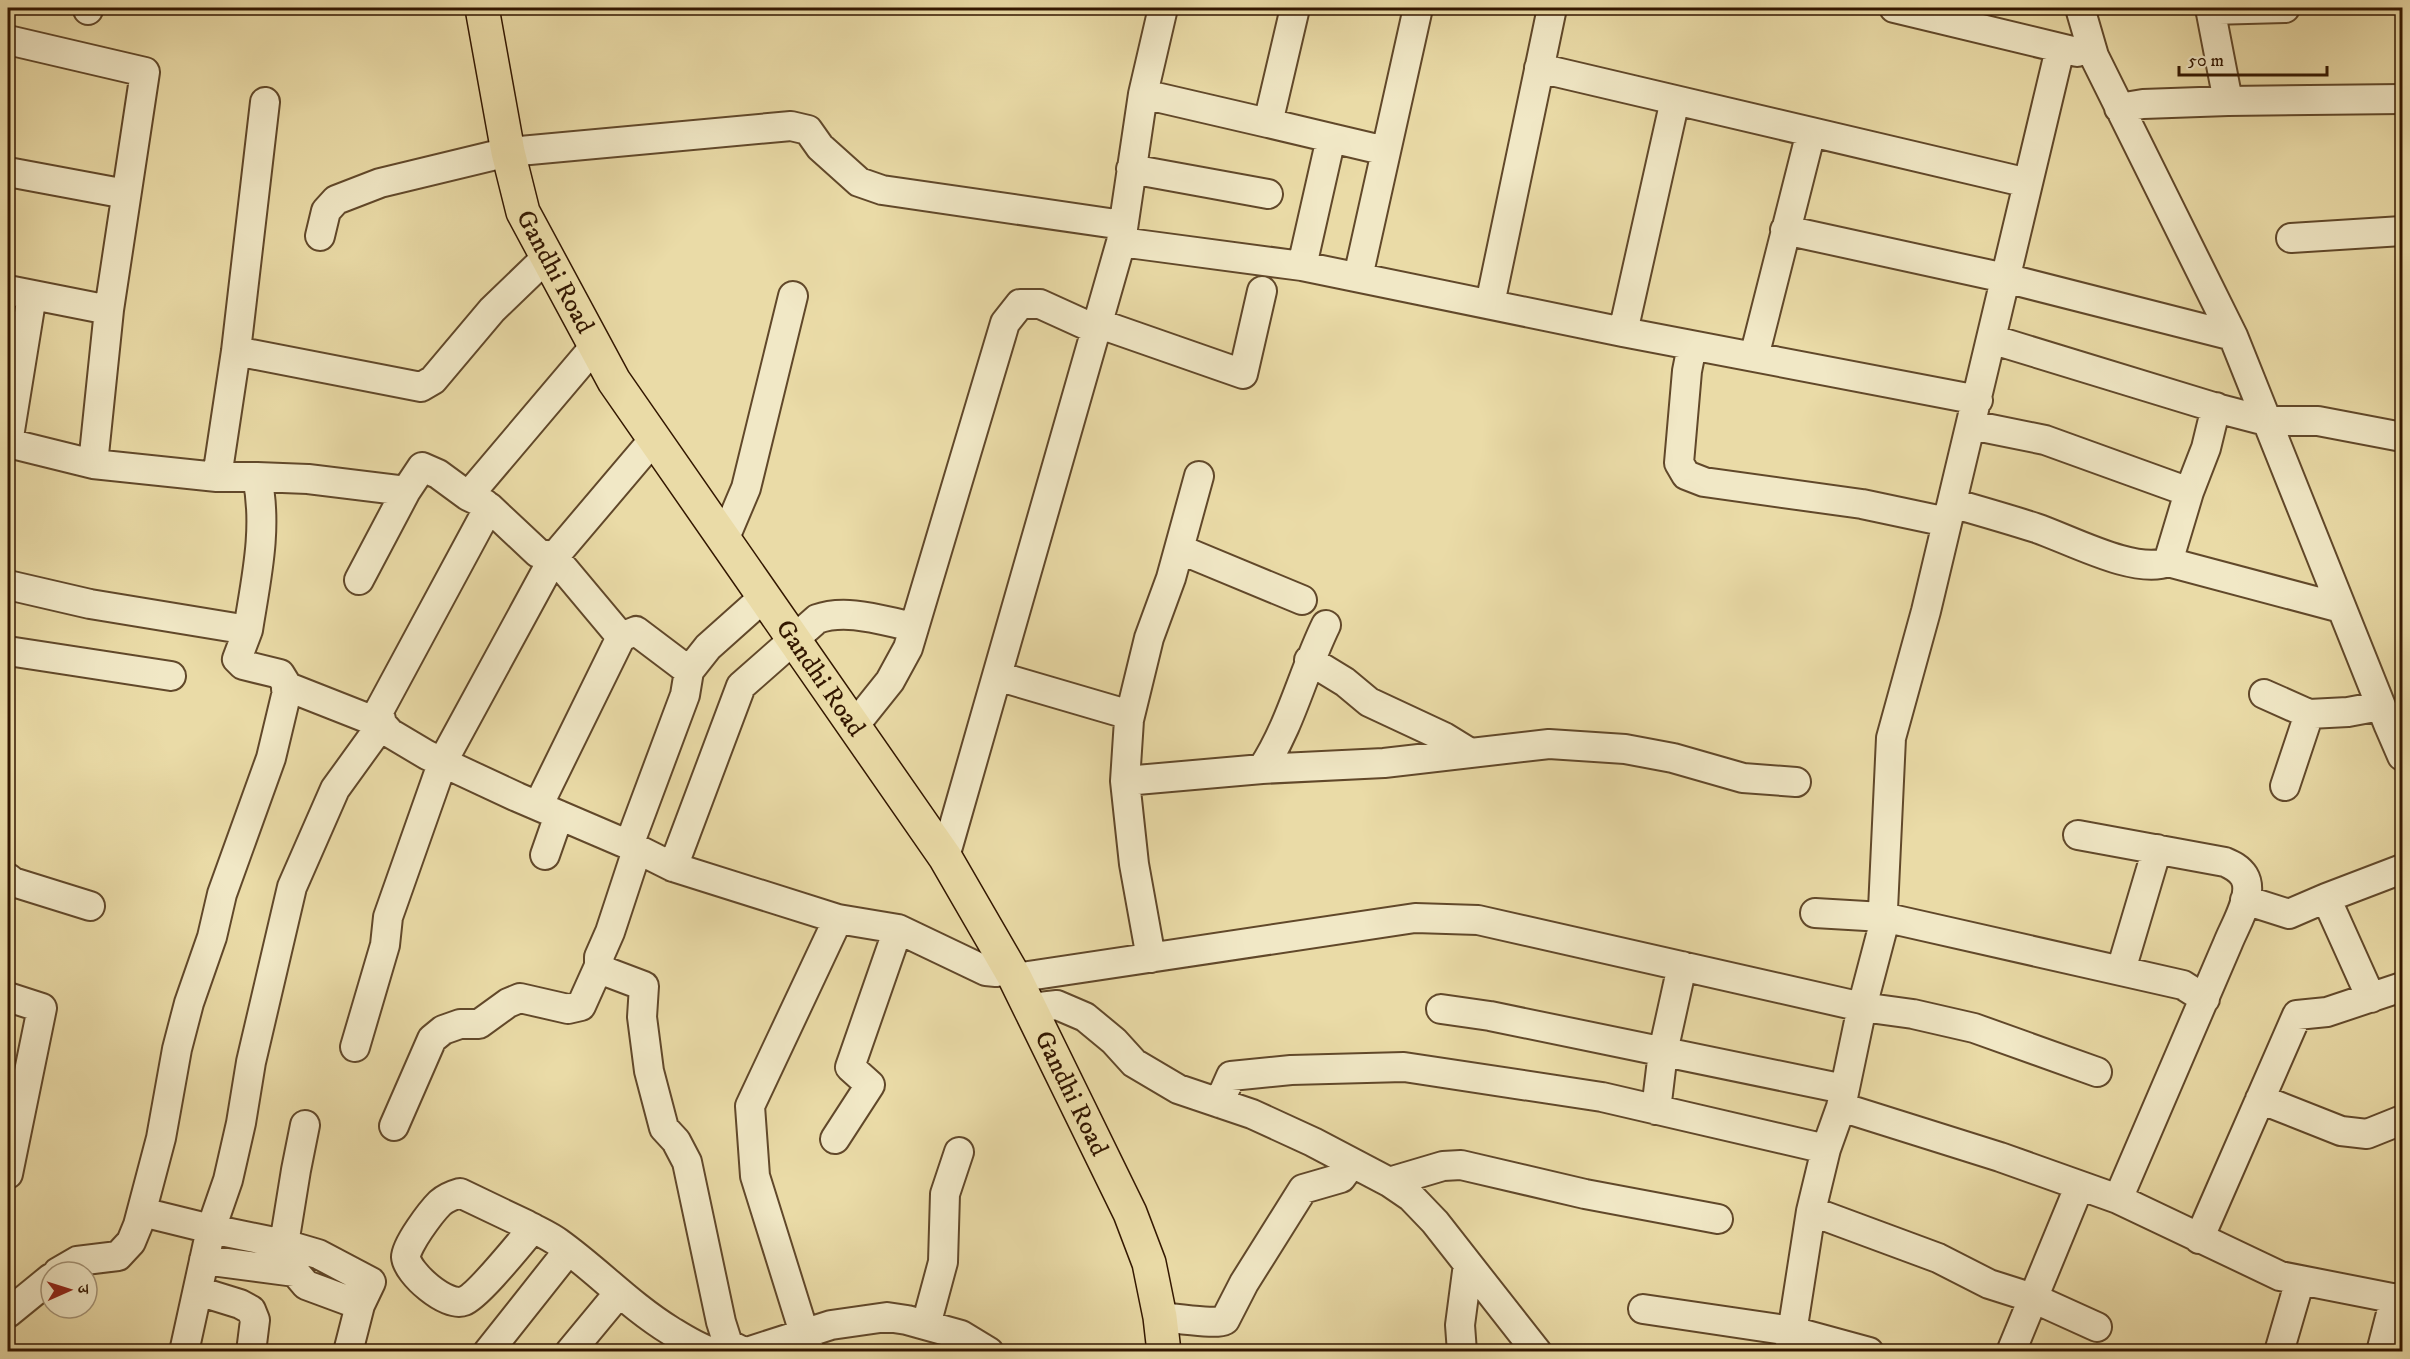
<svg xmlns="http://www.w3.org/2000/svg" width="2410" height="1359" font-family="'IM FELL DW Pica','Noto Serif Devanagari',serif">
<rect width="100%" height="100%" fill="#eadba7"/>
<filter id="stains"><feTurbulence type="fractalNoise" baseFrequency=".00333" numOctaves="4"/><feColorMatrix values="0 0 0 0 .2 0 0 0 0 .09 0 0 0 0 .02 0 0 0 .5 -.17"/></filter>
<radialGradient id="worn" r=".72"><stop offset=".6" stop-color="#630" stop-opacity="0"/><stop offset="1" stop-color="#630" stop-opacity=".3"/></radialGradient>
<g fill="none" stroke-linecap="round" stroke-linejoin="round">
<defs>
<path id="minor" d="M 88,8 L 88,10
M 1295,8 L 1268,123 L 1331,138 L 1302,266
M 1894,8 L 2077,52
M 2080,8 L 2094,56 L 2233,336 L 2389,726 L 2402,756
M 2210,8 L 2228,101 L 2402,99
M 2210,10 L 2285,8
M 8,40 L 145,72 L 109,310 L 8,290
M 1539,68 L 2028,183
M 1143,94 L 1268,123
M 2119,108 L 2143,104 L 2228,101
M 1331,138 L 1386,151
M 1131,169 L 1268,194
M 8,172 L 126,194
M 1785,230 L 2005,278 L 2233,336
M 320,236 L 326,211 L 336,200 L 380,183 L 508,152 L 791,126 L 808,130 L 820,147 L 859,182 L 882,190 L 1123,225
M 2291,238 L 2402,231
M 1121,242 L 1302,266 L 1623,332 L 1978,400
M 1358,277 L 1418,8
M 1490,304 L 1552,8
M 1097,323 L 1243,374 L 1262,291
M 1623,332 L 1675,100
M 1991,339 L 2220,409 L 2266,421 L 2318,421 L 2402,437
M 1692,346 L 1687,371 L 1679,463 L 1686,475 L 1704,482 L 1862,504 L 1947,522
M 236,351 L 421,387 L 433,380 L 492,310 L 547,257
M 1754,357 L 1811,132
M 2216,407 L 2206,448 L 2189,492 L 2168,562 L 2341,608
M 1971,425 L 2045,440 L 2189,492
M 654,439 L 554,557 L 538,553 L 489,507 L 379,711 L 382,724 L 390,733 L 427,755 L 517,797 L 629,845 L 673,867
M 8,443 L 32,295
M 8,443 L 93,464
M 217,477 L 236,351 L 265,102
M 257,477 L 308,479 L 406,491 L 422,467 L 438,474 L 468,496
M 1952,503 C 1980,511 2008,519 2036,528 C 2069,539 2135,575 2168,562
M 485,504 L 468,496 L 595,346
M 724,540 L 746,488 L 793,296
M 1179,549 L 1302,600
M 359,580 L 406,491
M 8,585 L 90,604 L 248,630 C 256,579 268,528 257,477 L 217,477 L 93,464 L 109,310
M 8,651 L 171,676
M 1309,660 L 1345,682 L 1369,702 L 1444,737 L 1470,753
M 997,676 L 1130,715
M 286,689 L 288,687 L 382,724 L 335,789 L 292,887 L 251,1062 L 241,1123 L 228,1180 L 211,1229 L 284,1244 L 296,1170 L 305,1125
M 2264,694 L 2309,714
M 854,726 L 890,681 L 908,648 L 1005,323 L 1020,304 L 1040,304 L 1095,329
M 1262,769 C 1291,725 1303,672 1326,625
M 1125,781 L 1262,769 L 1384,763 L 1549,744 L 1625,749 L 1673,758 L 1743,778 L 1796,782
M 2285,786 L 2309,714 L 2348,712 L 2380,706
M 538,806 L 621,637 L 636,631 L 689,671 L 708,647 L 764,597
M 2078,835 L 2225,862 C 2232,865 2239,868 2244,876 C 2255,894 2235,925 2228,943 L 2118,1199
M 629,845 L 685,695 L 689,671
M 637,850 L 610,932 L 599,957 L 599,966 L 607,972 L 644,986 L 642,1017 L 649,1071 L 664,1128 L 676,1141 L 687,1162 L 721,1322 L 728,1344 L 744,1352
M 545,855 L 559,815
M 945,857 L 1121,242 L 1143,94 L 1163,8
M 8,878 L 13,882 L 90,906
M 2245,900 L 2289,914 L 2326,898
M 1815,913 L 1883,917 L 2183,985 L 2205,999
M 898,929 L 986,971 L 996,972 L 1010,968
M 1151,958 L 1134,864 L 1125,781 L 1129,720 L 1149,638 L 1171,578 L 1199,476
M 2124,960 L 2157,849
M 1015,978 L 1415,918 L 1478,920 L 1862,1007 L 1913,1014 L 1974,1028 L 2097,1072
M 8,997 L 42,1008 L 8,1174
M 2371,998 L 2326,898 L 2402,869
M 1031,1008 L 1057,1005 L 1085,1017 L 1114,1041 L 1134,1063 L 1178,1089 L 1252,1114 L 1313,1142 L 1389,1182 L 1411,1197 L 1435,1222 L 1537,1352
M 1441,1009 L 1490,1016 L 1844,1089
M 355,1047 L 385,945 L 388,917 L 443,761 L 554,557 L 621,637
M 2260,1099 L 2341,1131 L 2367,1134 L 2402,1120
M 1219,1103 L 1231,1076 L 1291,1070 L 1404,1067 L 1602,1097 L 1826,1149
M 1841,1107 L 2000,1157 L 2118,1199 L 2280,1276 L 2402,1300
M 1656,1110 L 1663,1052 L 1682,966
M 394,1126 L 432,1039 L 443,1030 L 460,1024 L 479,1024 L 508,1003 L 520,998 L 568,1009 L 581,1006 L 599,966
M 835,1139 L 870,1085 L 850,1067 L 898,929 L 838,919 L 673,867 L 741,686 L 817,619 C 847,608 883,621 914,627
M 1389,1182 L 1443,1166 L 1461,1165 L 1585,1194 L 1718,1219
M 1811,1211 L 1938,1258 L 1989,1284 L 2033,1298 L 2097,1327
M 142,1212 L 211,1229 L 184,1352
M 533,1228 C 521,1242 478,1296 464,1301 C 447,1308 407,1273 406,1257 C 406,1245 431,1212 440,1203 C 446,1198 453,1195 460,1193 L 527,1225 C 538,1231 550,1236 559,1243 C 598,1271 629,1305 671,1331 C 684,1339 698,1348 712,1352
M 2199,1239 L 2297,1015 L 2327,1012 L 2402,987
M 284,1244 L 318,1254 L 371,1282 L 360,1305 L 348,1352
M 204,1260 L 295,1272 L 306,1285 L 360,1305
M 58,1272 L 77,1261 L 118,1256 L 131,1242 L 138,1225 L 161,1138 L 177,1049 L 189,1003 L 212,937 L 222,894 L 271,758 L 288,687 L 280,674 L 243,665 L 237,659 L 248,630
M 198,1291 L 240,1304 L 251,1310 L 255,1320 L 251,1352
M 1643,1309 L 1792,1331 L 1869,1352
M 8,1313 L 51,1278
M 1160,1317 C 1173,1318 1219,1325 1225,1320 L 1244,1283 L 1303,1189 L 1341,1178 L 1352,1163
M 926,1325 L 943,1262 L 945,1194 L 959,1152
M 488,1352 L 568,1251
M 570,1352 L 618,1294
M 747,1352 L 831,1325 L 887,1317 L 907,1320 L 961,1335 L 989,1352
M 810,1352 L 755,1176 L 750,1106 L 838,919
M 1462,1352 L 1460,1325 L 1468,1264
M 1789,1352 L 1811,1211 L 1826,1149 L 1841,1107 L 1862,1007 L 1882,931 L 1891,738 L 1926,611 L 2060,49
M 2011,1352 L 2079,1187
M 2279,1352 L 2300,1280
M 2381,1352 L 2395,1298"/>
<g id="major">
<path id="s1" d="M 482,8 L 508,152 L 523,212 L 614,381 L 945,857 L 1015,978 L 1130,1213 L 1149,1263 L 1160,1317 L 1164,1352"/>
</g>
</defs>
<use href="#minor" stroke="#61482a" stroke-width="32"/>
<use href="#major" stroke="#331700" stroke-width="36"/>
<use href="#minor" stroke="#f1e8c6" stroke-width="28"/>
<use href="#major" stroke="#eadba7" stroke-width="33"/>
</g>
<g text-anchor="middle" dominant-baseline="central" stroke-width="6" stroke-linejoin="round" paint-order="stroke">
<g font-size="26" fill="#331700" stroke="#f1e8c6">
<text stroke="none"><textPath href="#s1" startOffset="276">Gandhi Road</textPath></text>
<text stroke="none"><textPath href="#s1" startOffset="762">Gandhi Road</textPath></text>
<text stroke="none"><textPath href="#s1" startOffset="1248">Gandhi Road</textPath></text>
</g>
</g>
<rect width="2410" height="1359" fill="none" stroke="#eadba7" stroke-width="30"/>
<rect x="9" y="9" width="2392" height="1341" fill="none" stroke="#331700" stroke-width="3"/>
<rect x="15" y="15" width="2380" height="1329" fill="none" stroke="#331700" stroke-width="1.5"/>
<g transform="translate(69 1290) rotate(87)"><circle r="28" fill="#f1e8c6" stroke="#a59477" stroke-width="1.5"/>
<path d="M0-4.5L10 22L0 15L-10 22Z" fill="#8f2418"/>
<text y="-9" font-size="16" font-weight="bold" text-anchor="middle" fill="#331700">उ</text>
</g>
<path d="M2179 66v9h148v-9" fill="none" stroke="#331700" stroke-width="3"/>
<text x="2188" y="66" font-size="18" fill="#331700" stroke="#f1e8c6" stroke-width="4.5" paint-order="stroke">50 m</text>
<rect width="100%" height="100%" filter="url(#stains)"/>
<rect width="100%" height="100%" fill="url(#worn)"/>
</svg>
